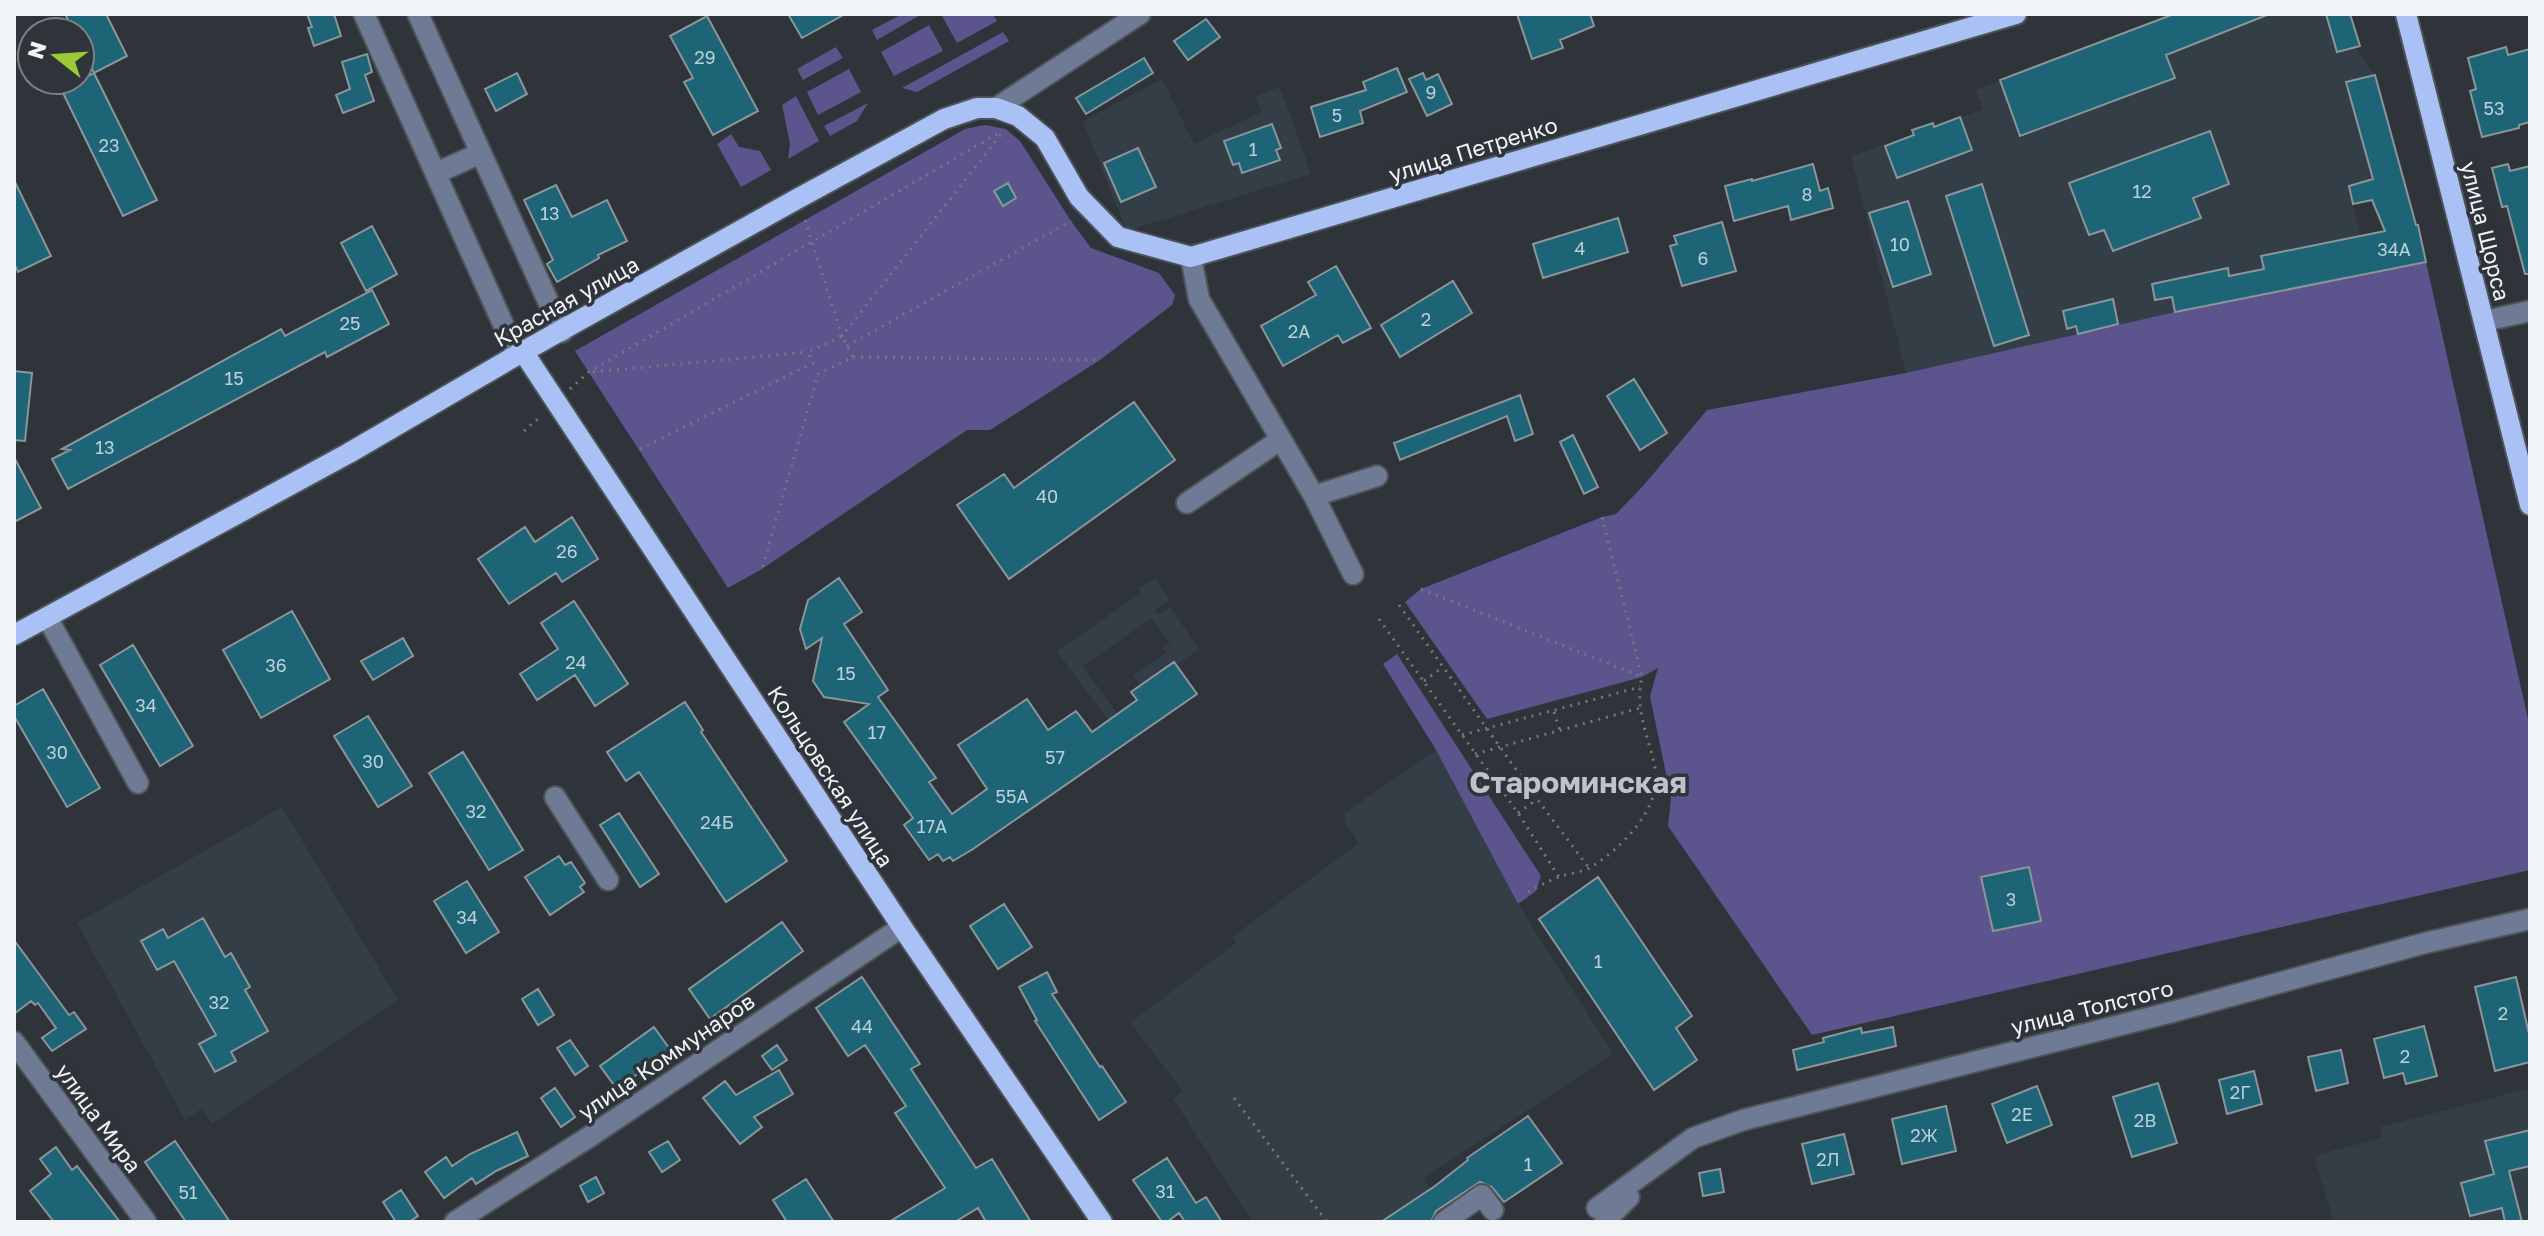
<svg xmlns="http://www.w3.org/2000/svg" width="2544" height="1236" font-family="'Golos Text',sans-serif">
<rect width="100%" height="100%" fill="#2e3439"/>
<path fill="#333e47" d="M 2174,14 L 2350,14 L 2360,46 L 2356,48 L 2375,75 L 2411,208 L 2379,216 L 2372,200 L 2353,204 L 2369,274 L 2175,312 L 1906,373 L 1851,156 L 1913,135 L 1912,131 L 1933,123 L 1934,126 L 1983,110 L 1976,90 Z
M 1162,79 L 1194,144 L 1261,112 L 1256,96 L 1280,87 L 1311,174 L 1127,231 L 1083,121 Z
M 1155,578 L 1170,600 L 1154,611 L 1157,615 L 1170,607 L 1199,649 L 1176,665 L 1173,662 L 1141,685 L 1133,675 L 1166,653 L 1163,648 L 1170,644 L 1152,618 L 1083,666 L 1117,714 L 1108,720 L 1057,651 L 1141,593 L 1138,588 Z
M 1436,750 L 1518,904 L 1613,1054 L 1424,1178 L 1431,1189 L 1381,1222 L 1253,1222 L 1173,1099 L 1183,1091 L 1130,1023 L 1236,943 L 1232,937 L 1359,843 L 1344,821 L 1345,813 Z
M 282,807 L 398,1000 L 212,1124 L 201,1109 L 185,1120 L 77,923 Z
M 2530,1088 L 2530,1222 L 2334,1222 L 2314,1156 L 2383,1137 L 2380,1127 Z"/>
<path fill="#5c548d" d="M 902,14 L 922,14 L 877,40 L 872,30 Z
M 941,14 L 993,14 L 997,21 L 957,43 Z
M 929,25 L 943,51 L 894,76 L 881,52 Z
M 1003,32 L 1009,41 L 917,92 L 902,88 Z
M 836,47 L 843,58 L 803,80 L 797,69 Z
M 849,69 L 861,92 L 818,115 L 807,92 Z
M 796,96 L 819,141 L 788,159 L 790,144 L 782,105 Z
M 868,103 L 857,121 L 830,136 L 824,126 Z
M 985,125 L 1006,129 L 1020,141 L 1071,221 L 1091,248 L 1159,273 L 1175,295 L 1172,305 L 1100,360 L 990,430 L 967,430 L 762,569 L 728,588 L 575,351 L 965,129 Z
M 731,134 L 739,147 L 760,151 L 771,170 L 741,187 L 717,144 Z
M 2426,262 L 2530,728 L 2530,870 L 1812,1035 L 1668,826 L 1671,798 L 1650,696 L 1658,668 L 1642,677 L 1487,719 L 1405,602 L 1421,589 L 1602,517 L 1616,514 L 1643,486 L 1707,410 L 1906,373 L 2175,312 Z
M 1397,654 L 1541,876 L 1536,891 L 1518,904 L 1436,750 L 1383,664 Z"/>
<path fill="#1d6477" stroke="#8c9599" stroke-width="2" d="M 65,14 L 106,14 L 127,56 L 94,73 L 80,44 L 80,32 L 74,32 Z
M 307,14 L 334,14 L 341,36 L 314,46 L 308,28 L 312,27 Z
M 788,14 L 845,14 L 802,38 Z
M 1517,14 L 1590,14 L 1594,26 L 1560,40 L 1563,48 L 1532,59 Z
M 2174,14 L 2267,15 L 2166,55 L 2175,78 L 2020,136 L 2000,80 Z
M 2326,14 L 2350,14 L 2360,46 L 2337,52 Z
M 707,16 L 758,111 L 713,135 L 684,82 L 693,78 L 670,36 Z
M 1206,19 L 1220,37 L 1188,60 L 1174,41 Z
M 2506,47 L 2508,55 L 2530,49 L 2530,122 L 2519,125 L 2519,128 L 2482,137 L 2470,91 L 2476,89 L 2468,58 Z
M 367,54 L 372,72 L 365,75 L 374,101 L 343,113 L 336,95 L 350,89 L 342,62 Z
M 1144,58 L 1153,73 L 1086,114 L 1076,98 Z
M 1397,68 L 1407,92 L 1360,111 L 1363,123 L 1320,137 L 1311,107 L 1366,90 L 1363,82 Z
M 94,73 L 157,200 L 123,216 L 61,89 Z
M 517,73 L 527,94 L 496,111 L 485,89 Z
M 1423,73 L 1426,80 L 1438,74 L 1452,104 L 1427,116 L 1409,79 Z
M 2375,75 L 2416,225 L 2418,225 L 2426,262 L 2175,312 L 2172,297 L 2155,300 L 2152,284 L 2228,268 L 2229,276 L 2264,269 L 2261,256 L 2385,231 L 2372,200 L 2353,204 L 2349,186 L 2373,179 L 2346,82 Z
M 1960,117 L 1972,150 L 1897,178 L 1885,146 L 1914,135 L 1912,130 L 1933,123 L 1934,127 Z
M 1272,124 L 1281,148 L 1276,150 L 1280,160 L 1242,173 L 1239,163 L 1233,165 L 1224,141 Z
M 2210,131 L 2229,184 L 2193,198 L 2201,218 L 2113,251 L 2104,230 L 2089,235 L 2069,183 Z
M 1138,148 L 1156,187 L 1121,202 L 1104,163 Z
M 1813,164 L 1820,191 L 1828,188 L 1833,208 L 1791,220 L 1788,206 L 1734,221 L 1725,186 L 1752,179 L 1752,181 Z
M 2508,164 L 2510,171 L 2530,166 L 2530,274 L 2525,274 L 2507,206 L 2502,207 L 2492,168 Z
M 14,180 L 51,256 L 18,272 L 14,263 Z
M 1008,183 L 1016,198 L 1003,206 L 994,191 Z
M 1982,184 L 2029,335 L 1994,346 L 1946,196 Z
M 556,185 L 572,217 L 607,200 L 627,241 L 598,255 L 599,258 L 557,282 L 547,264 L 553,260 L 524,200 Z
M 1908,201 L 1931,274 L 1893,287 L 1869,213 Z
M 1618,218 L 1628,252 L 1543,278 L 1533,244 Z
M 1722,222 L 1736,271 L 1682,286 L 1670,246 L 1677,244 L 1674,236 Z
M 372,226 L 397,274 L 366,291 L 341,243 Z
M 1336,266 L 1371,328 L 1343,343 L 1338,335 L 1283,366 L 1261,326 L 1316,295 L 1308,282 Z
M 1453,281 L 1472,313 L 1400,357 L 1381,325 Z
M 372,290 L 389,324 L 327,357 L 325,352 L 68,489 L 52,459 L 70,450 L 62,449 L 281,329 L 285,336 Z
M 2113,299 L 2118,324 L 2078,334 L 2076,326 L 2067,329 L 2063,311 Z
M 14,371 L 32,373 L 25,441 L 14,440 Z
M 1634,379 L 1667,433 L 1640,450 L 1607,396 Z
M 1520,395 L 1533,434 L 1515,441 L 1507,416 L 1400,460 L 1394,443 Z
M 1134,402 L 1175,460 L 1009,579 L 957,505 L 1004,474 L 1014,488 Z
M 1573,435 L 1598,487 L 1584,494 L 1560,442 Z
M 14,457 L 41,508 L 14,522 Z
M 572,517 L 598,559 L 562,582 L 556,573 L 509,604 L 478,559 L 525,527 L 535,542 Z
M 839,578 L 862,612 L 844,624 L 888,690 L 878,697 L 936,778 L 929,782 L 952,814 L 987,789 L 958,745 L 1027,699 L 1048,730 L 1076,711 L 1092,732 L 1137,700 L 1131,692 L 1174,662 L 1197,694 L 973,849 L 953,861 L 950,857 L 943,861 L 938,854 L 929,860 L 904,825 L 913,818 L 844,722 L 869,704 L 824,697 L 813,681 L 822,638 L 806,649 L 800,629 L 808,600 Z
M 574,601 L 628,684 L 595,706 L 575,675 L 537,700 L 520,674 L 558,649 L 541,623 Z
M 292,611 L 330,679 L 261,718 L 223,650 Z
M 403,638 L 413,656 L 373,680 L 361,661 Z
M 133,645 L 193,746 L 160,766 L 100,665 Z
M 43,689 L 100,788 L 67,807 L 14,716 L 14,706 Z
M 685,702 L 703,730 L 701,732 L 787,861 L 726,902 L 639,772 L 626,781 L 607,752 Z
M 368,716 L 412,786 L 378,807 L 334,736 Z
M 463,752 L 523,850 L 489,870 L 429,773 Z
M 619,813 L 659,874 L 640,887 L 600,825 Z
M 559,856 L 565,865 L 571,862 L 585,883 L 580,887 L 584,892 L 550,915 L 525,877 Z
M 2029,867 L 2041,921 L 1993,931 L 1981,877 Z
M 1598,877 L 1692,1016 L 1676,1028 L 1697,1060 L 1654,1090 L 1539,919 Z
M 467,881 L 499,932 L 466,953 L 434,901 Z
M 1004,904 L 1032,947 L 998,969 L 970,926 Z
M 203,918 L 225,957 L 231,953 L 250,987 L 245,990 L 268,1031 L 231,1052 L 236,1061 L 215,1072 L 199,1044 L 216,1035 L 174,961 L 157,970 L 141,941 L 163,929 L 168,938 Z
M 782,922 L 803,951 L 710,1019 L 689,989 Z
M 14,940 L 69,1015 L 74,1012 L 86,1029 L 52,1051 L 42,1038 L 56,1028 L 38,1003 L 35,1005 L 31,1001 L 14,1014 Z
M 1047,972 L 1057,992 L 1052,994 L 1100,1067 L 1102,1066 L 1126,1102 L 1099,1120 L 1035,1021 L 1037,1020 L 1019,987 Z
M 862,977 L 920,1064 L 911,1069 L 976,1168 L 992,1159 L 1031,1222 L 986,1222 L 978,1208 L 955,1222 L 889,1222 L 945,1188 L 895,1113 L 906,1106 L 865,1045 L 848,1056 L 816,1008 Z
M 2516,977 L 2530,1038 L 2530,1062 L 2495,1071 L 2475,987 Z
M 538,989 L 554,1015 L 538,1025 L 522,999 Z
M 2424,1026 L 2437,1076 L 2406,1084 L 2403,1073 L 2384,1078 L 2374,1039 Z
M 654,1027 L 674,1055 L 659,1066 L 655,1061 L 617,1089 L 600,1066 Z
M 1893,1027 L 1896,1046 L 1797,1070 L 1793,1050 L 1824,1042 L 1823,1038 L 1861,1028 L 1862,1033 Z
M 570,1040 L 588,1066 L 575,1075 L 557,1048 Z
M 777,1045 L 787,1060 L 772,1070 L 762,1056 Z
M 2341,1050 L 2348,1083 L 2316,1091 L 2308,1057 Z
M 779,1070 L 793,1094 L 754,1117 L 762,1127 L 740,1144 L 703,1098 L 725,1081 L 736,1095 Z
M 2254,1071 L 2262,1104 L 2227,1114 L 2219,1080 Z
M 2158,1083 L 2177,1143 L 2132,1157 L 2113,1097 Z
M 2037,1086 L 2052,1125 L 2007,1143 L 1992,1104 Z
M 555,1088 L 575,1117 L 561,1127 L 541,1098 Z
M 1946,1106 L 1956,1151 L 1902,1164 L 1892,1119 Z
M 1528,1116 L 1562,1163 L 1504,1202 L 1492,1187 L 1480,1182 L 1436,1211 L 1431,1222 L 1381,1222 L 1435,1186 L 1468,1160 L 1467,1158 Z
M 2530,1130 L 2530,1166 L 2509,1171 L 2522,1222 L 2505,1222 L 2502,1208 L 2470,1216 L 2461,1183 L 2494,1174 L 2485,1141 Z
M 517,1132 L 528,1156 L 496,1171 L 476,1184 L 472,1178 L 444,1198 L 425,1172 L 446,1157 L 452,1166 L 470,1154 Z
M 1844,1134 L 1854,1174 L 1812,1184 L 1802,1144 Z
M 175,1141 L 230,1222 L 186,1222 L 145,1162 Z
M 668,1141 L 680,1160 L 662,1172 L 649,1152 Z
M 56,1147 L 72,1170 L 77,1166 L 120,1222 L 54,1222 L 30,1191 L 51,1174 L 40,1159 Z
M 1167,1158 L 1196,1203 L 1206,1197 L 1222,1222 L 1185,1222 L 1179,1213 L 1167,1222 L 1162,1222 L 1133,1180 Z
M 1720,1169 L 1724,1192 L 1703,1196 L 1699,1173 Z
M 596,1177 L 604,1193 L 588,1202 L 580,1186 Z
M 806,1179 L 834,1222 L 787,1222 L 773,1200 Z
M 401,1190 L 418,1216 L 409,1222 L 396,1222 L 383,1202 Z"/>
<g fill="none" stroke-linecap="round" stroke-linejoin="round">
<defs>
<path id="minor" d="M 364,14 L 517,355
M 418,14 L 562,332
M 996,108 L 1140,14
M 436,173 L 481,153
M 1191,257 L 1199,299 L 1314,496 L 1353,574
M 2484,321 L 2530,311
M 1314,496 L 1377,476
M 1187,503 L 1280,440
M 47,617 L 138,783
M 555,797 L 608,880
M 14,1042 L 146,1222
M 1597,1208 L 1693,1138 L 1743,1120 L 2172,1012 L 2425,943 L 2530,919
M 1605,1221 L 1629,1197
M 455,1222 L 592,1135 L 902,927
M 1444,1222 L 1482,1195 L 1493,1210"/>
<path id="major" d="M 2406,14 L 2530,505
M 524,353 L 902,927 L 1102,1222
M 14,635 L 349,453 L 517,355 L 797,199 L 944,119 L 977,108 L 996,108 L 1018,116 L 1045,138 L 1079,197 L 1118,237 L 1191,257 L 2016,14"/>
</defs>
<use href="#minor" stroke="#4d5357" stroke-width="24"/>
<use href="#major" stroke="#4d5357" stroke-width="24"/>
<path stroke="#74797d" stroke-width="3" stroke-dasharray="2 6" stroke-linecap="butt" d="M 805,220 L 842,336 L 1003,132
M 847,346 L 1071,221
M 853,357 L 1100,360
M 593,372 L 808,352
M 570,389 L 589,372 L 1002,131
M 524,431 L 541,416
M 640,449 L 813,363 L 808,352 L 842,336 L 853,357 L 818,374 L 762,569
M 1421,589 L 1640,676
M 1399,605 L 1537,799 L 1589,868
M 1379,619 L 1518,813 L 1559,877
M 1424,681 L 1443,667
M 1554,712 L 1560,731
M 1462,735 L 1640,687
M 1475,754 L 1640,708
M 1518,813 L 1537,799
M 1528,892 C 1539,886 1550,880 1562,876 C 1571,873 1583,872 1591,867 C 1622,848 1663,807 1655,768 C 1649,737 1634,710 1642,677 L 1602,517
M 1234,1098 L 1327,1222"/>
<use href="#minor" stroke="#6f7a94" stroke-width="20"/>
<use href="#major" stroke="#a9c1f5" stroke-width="20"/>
</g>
<g text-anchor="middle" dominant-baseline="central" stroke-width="7" stroke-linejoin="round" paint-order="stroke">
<g font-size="18" fill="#bbd0d7">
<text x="705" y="57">29</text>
<text x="1431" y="92">9</text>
<text x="2494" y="108">53</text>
<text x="1337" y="115">5</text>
<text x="109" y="145">23</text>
<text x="1253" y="149">1</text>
<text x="2142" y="191">12</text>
<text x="1807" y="194">8</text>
<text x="550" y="213">13</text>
<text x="1900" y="244">10</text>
<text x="1580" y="248">4</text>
<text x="2394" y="249">34А</text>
<text x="1703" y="258">6</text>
<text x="1426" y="319">2</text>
<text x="350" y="323">25</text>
<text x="1299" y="331">2А</text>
<text x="234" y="378">15</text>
<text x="105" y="447">13</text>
<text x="1047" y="496">40</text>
<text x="567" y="551">26</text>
<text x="576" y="662">24</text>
<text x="276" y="665">36</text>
<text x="846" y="673">15</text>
<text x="146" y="705">34</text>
<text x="877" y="732">17</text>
<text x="57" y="752">30</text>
<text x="1055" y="757">57</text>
<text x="373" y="761">30</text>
<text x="1012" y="796">55А</text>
<text x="476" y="811">32</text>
<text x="717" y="822">24Б</text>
<text x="932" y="826">17А</text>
<text x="2011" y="899">3</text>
<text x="467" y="917">34</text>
<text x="1598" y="961">1</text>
<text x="219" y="1002">32</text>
<text x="2503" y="1013">2</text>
<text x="862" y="1026">44</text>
<text x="2405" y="1056">2</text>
<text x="2240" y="1092">2Г</text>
<text x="2022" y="1114">2Е</text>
<text x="2145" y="1120">2В</text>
<text x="1924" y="1135">2Ж</text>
<text x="1828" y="1159">2Л</text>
<text x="1528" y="1164">1</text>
<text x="1165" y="1191">31</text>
<text x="188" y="1192">51</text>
</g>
<g font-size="22" fill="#f0f4f7" stroke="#2e3439">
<text transform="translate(1473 149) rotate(-17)">улица Петренко</text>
<text transform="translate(2486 231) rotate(76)">улица Щорса</text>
<text transform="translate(566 301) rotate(-29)">Красная улица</text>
<text transform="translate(831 776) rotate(57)">Кольцовская улица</text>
<text transform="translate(2092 1007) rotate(-14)">улица Толстого</text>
<text transform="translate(666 1056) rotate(-34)">улица Коммунаров</text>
<text transform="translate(99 1118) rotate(54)">улица Мира</text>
</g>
<g font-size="30" font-weight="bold" fill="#bcc3c9" stroke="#2e3439">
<text x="1578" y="782">Староминская</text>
</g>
</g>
<rect width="2544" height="1236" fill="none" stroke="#f0f4f7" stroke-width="32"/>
<g transform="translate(56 56) rotate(287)"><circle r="38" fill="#2e3439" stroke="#7c8185" stroke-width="2"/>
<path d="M0-6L14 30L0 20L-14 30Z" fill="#9acb34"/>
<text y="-12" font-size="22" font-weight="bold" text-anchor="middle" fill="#f0f4f7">N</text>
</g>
</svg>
